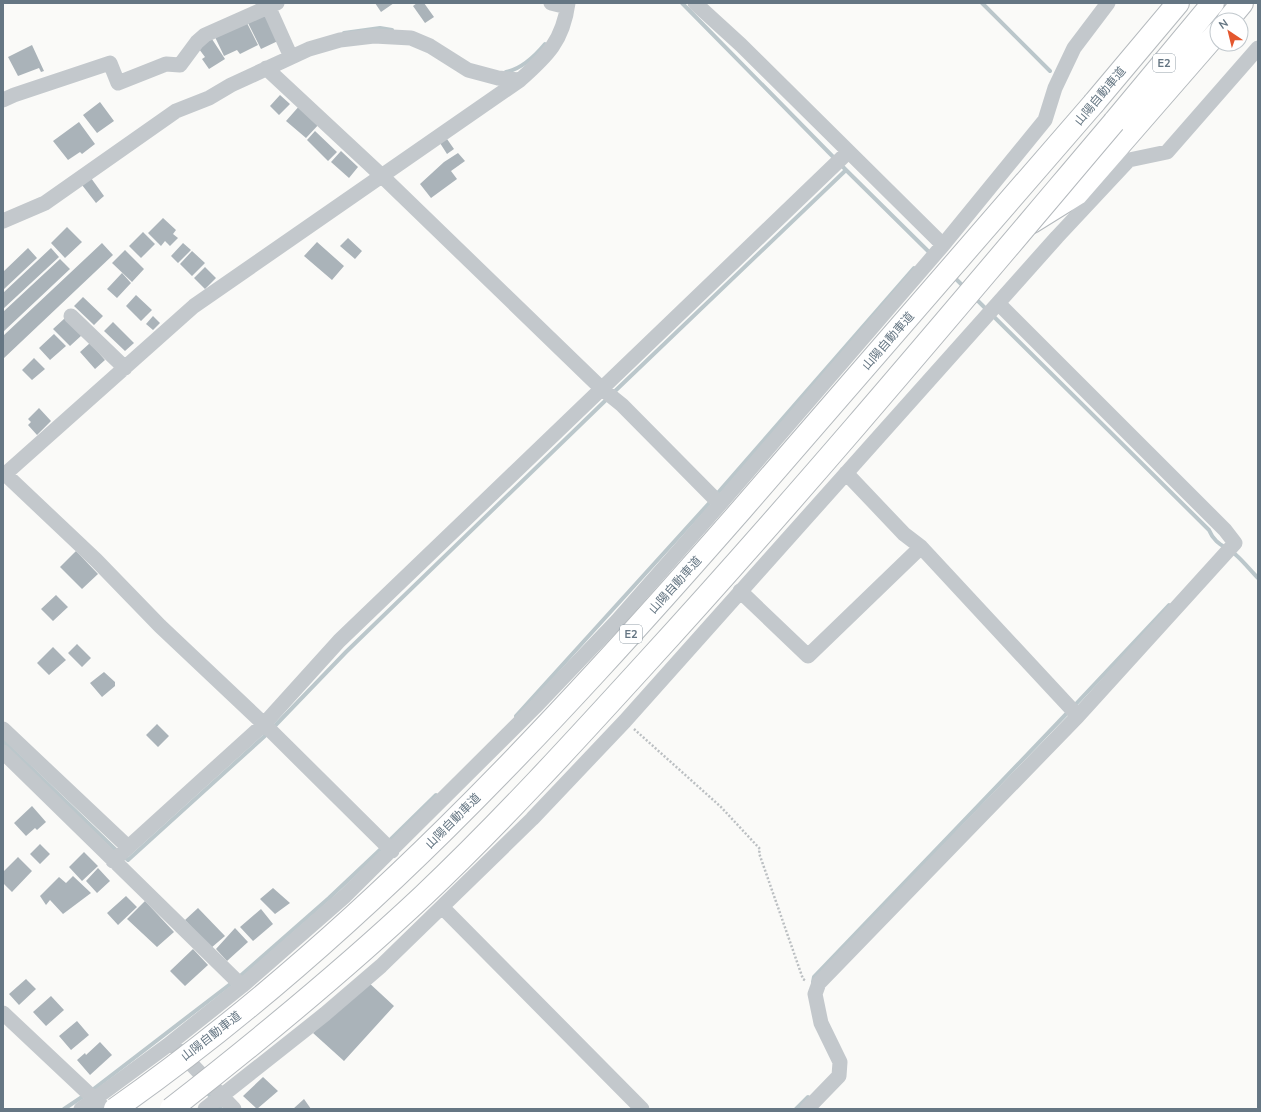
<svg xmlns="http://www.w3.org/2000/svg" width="1261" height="1112" font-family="'Nunito Sans','Noto Sans JP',sans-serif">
<rect width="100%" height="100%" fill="#fafaf8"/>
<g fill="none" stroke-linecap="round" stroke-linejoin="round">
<path stroke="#bbc7cb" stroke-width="4" d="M 682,3 L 846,170
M 982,3 L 1050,71
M 344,33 L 380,28 L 392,30
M 506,72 C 521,69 535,56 545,44
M 953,276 L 965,288
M 974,297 L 1209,530 C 1215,545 1226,546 1236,555 C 1244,562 1251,571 1258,578
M 613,393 L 846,170 L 931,254
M 716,495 L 914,268
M 1074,706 L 1169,605
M 516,716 L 712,500
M 3,741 L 118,852
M 388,842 L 436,795
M 123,856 L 128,860 L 267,734 L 346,652 L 608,398
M 238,978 L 329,898 L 383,847
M 813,982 L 814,977 L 1069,711
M 205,1090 L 221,1109
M 91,1091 L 233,982
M 64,1109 L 85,1095
M 796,1109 L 808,1097"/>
</g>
<path fill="#aab3b9" d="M 375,3 L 394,3 L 381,12 Z
M 417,3 L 424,3 L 434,17 L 425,23 L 413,6 Z
M 266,12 L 280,40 L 261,49 L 247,21 Z
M 246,21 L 258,45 L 240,54 L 237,50 L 224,56 L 215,37 Z
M 210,36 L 225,59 L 209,69 L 202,59 L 205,57 L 196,45 Z
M 32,45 L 44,71 L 41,72 L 39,68 L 18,76 L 8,57 Z
M 280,95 L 290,104 L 279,115 L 270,106 Z
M 100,102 L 114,121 L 97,133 L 83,115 Z
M 301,104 L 321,122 L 306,138 L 286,121 Z
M 79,122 L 95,144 L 82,154 L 80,152 L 68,160 L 53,141 Z
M 315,131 L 337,152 L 328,161 L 307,140 Z
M 447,139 L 454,149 L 447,154 L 440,143 Z
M 341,151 L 358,167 L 349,178 L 331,162 Z
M 458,153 L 465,161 L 451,171 L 457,179 L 431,198 L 420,184 L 444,162 Z
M 91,178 L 104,196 L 96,203 L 82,185 Z
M 163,218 L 176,230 L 173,234 L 178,238 L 170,246 L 165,241 L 161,246 L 148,233 Z
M 67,227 L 82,242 L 65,258 L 51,243 Z
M 143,232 L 155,244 L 141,258 L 129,246 Z
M 348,238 L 362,251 L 355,259 L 340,246 Z
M 317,242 L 344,266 L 332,280 L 304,256 Z
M 102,243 L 113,255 L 3,359 L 3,336 Z
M 183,243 L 191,250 L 178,263 L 171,256 Z
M 28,248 L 37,258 L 3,290 L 3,272 Z
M 51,248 L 59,257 L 3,309 L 3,293 Z
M 125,250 L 144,269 L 132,282 L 112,263 Z
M 192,251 L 205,263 L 192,276 L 180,264 Z
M 60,259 L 70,269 L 3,332 L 3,312 Z
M 205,267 L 216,278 L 205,289 L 194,278 Z
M 122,273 L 131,283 L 117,298 L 107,289 Z
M 136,295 L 152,310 L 141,321 L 126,306 Z
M 83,297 L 103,316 L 94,325 L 74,306 Z
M 153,316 L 160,323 L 153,330 L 146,324 Z
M 65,318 L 82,335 L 70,346 L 53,329 Z
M 113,322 L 134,343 L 125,351 L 104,331 Z
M 54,334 L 66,346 L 50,360 L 39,348 Z
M 90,343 L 105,360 L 95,369 L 80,352 Z
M 34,358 L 45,369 L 32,380 L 22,370 Z
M 39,408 L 51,421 L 37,435 L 28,425 L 31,422 L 28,419 Z
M 76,551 L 98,574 L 82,589 L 60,567 Z
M 56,595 L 68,607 L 53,621 L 41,609 Z
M 77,644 L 91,658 L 82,667 L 68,653 Z
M 53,647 L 66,660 L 49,675 L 37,663 Z
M 104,672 L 115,682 L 115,686 L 102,697 L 90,683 Z
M 157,724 L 169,736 L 158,747 L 146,735 Z
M 32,806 L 46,822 L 37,830 L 35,828 L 26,836 L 14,823 Z
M 40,844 L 50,854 L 40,864 L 30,854 Z
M 84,852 L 98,866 L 82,881 L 69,867 Z
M 18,857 L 32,871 L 12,892 L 3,883 L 3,872 Z
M 98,868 L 110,881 L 97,893 L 86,881 Z
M 73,876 L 91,893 L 63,914 L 50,900 L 46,905 L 40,896 L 59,877 L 66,883 Z
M 273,888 L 290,903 L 275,914 L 260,899 Z
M 126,896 L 137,907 L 118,925 L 107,913 Z
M 145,901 L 174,932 L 157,947 L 127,919 Z
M 198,908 L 225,936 L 211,948 L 185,920 Z
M 261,909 L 273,924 L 253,941 L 240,927 Z
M 235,928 L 248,942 L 227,961 L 216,949 Z
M 193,949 L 208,965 L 185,986 L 170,971 Z
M 26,979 L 36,989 L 19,1005 L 9,994 Z
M 367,981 L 394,1006 L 344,1061 L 313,1033 Z
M 51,996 L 64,1010 L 46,1026 L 33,1012 Z
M 77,1021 L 89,1035 L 71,1050 L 59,1036 Z
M 100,1042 L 112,1055 L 90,1075 L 77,1060 L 85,1053 L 86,1055 Z
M 263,1077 L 278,1091 L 257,1109 L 243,1096 Z
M 304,1099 L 311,1109 L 293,1109 Z"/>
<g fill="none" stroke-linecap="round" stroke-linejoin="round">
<defs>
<path id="motorway" d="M 1228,20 L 1242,3
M 1094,103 L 1178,3
M 1114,122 L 1213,3
M 1032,222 L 1077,194 L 1217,33"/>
</defs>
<use href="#motorway" stroke="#b4b9bd" stroke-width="24"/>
<path stroke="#bbbfc2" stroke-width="2.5" stroke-dasharray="2 2" stroke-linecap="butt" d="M 634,729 L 721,807 L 760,849 L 759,853 L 803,979 L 806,981"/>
<path stroke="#c3c8cc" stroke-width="15" d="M 551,3 L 567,7
M 695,3 L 741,45 L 943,245
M 269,8 L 291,57
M 266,68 L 382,176 L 601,388 L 622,405 L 720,504
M 3,100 L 14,95 L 110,63 L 118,83 L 166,64 L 180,65 L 197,42 L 205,35 L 277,3
M 3,221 L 45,203 L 176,111 L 209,98 L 231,85 L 309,49 L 340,40 L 374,36 L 411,38 L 430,46 L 468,70 L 498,78 L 520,80
M 71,316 L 125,368
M 846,473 L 904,534 L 921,547 L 1078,716
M 5,474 L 96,560 L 160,626 L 268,728 L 392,851
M 3,476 L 194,306 L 520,80 C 547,56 563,41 568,3
M 740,591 L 808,656 L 921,547
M 3,729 L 128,847
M 3,752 L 242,986
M 113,861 L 264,724 L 339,641 L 848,152
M 442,907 L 642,1109
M 3,1013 L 105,1109
M 178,1050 L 234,1109
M 81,1109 L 168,1045 L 242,986 L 345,896 L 535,707 L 617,621 L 720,504 L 943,245 L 1045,120 L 1055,88 L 1074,48 L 1108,3
M 205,1109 L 325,1014 L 381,966 L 532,819 L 625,721 L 1057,237 L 1129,160 L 1167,152 L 1258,48
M 807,1109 L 839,1076 L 840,1062 L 821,1023 L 815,994 L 819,983 L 1078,716 L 1235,543 L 1225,530 L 998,303"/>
<use href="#motorway" stroke="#fff" stroke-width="22"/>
<defs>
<path id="motorway-bridge" d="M 115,1109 C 353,942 551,727 742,509 C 859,375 976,239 1094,103
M 171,1109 C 258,1041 342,972 423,896 C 501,822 574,742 646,663 C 807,487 960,304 1114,122"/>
</defs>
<use href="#motorway-bridge" stroke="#b4b9bd" stroke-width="24" stroke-linecap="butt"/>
<use href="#motorway-bridge" stroke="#fff" stroke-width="22"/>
</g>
<g text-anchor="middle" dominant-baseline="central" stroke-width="4" stroke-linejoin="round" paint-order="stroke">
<g fill="#fff" stroke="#939fa8" stroke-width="1">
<rect x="1153" y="54" width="22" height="18" rx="3"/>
<rect x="620" y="625" width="22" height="18" rx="3"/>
</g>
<g font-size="11" font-weight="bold" fill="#657683">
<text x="1164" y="63">E2</text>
<text x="631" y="634">E2</text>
</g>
<g font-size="12" fill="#657683" stroke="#fff">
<text transform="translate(1100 96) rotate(-50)">山陽自動車道</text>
<text transform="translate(888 341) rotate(-49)">山陽自動車道</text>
<text transform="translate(675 585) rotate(-48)">山陽自動車道</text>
<text transform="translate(453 821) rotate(-45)">山陽自動車道</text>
<text transform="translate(211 1036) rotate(-38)">山陽自動車道</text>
</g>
</g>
<rect width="1261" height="1112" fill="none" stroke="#657683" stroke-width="8"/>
<g transform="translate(1229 32) rotate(325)"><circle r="19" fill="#ffffff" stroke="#c1c8cd"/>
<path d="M0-3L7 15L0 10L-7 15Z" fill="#e4572e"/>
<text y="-6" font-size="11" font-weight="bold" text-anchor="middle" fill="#657683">N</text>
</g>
</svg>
